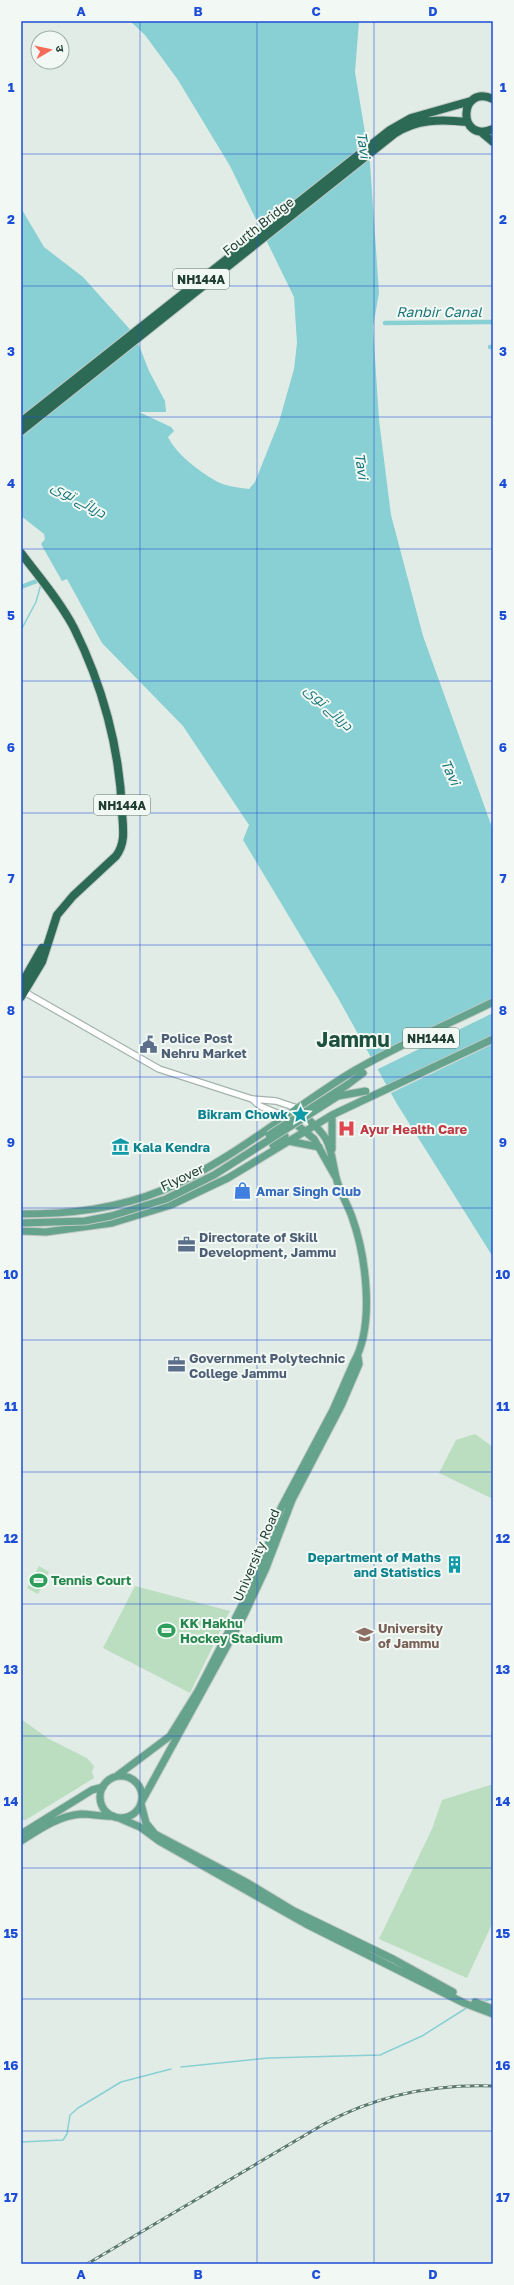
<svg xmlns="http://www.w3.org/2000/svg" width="514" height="2285" font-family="'Golos Text',Cairo,'Noto Sans Devanagari',sans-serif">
<rect width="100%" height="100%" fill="#e2ece6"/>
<path fill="#badebf" d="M 475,1434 L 493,1447 L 493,1499 L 439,1473 L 456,1440 Z
M 39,1566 L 49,1572 L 38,1594 L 27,1588 Z
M 135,1586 L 230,1611 L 190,1693 L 103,1648 Z
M 21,1719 L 49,1739 L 87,1758 L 94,1766 L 92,1772 L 94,1778 L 24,1821 L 21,1818 Z
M 493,1784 L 493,1922 L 467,1978 L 379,1939 L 432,1829 L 442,1800 Z"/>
<path fill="#88d0d3" d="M 130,21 L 359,21 L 355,72 L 370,163 L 379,293 L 373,327 L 379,420 L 391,515 L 423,636 L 493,830 L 493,1257 L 397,1104 L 338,998 L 243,840 L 249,825 L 183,726 L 102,643 L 67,579 L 62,581 L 41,544 L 45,539 L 44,534 L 21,516 L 21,208 L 44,247 L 83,277 L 135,335 L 149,371 L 165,401 L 166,412 L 139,412 L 171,427 L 174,431 L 168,437 C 177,455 199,471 216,481 C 225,486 239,488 249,489 L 255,482 L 279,422 L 294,369 L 297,343 L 294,297 L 230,166 L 178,80 L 145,35 Z"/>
<path fill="#e2ece6" d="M 493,998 L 493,1013 L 376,1070 L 369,1058 Z
M 493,1035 L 493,1044 L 389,1094 L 386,1088 Z"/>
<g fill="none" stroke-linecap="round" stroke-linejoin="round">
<path stroke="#88d0d3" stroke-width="1.5" d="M 21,630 L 36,602 L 41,584
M 480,2002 L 493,1999
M 181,2067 L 268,2058 L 380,2055 L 422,2036 L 468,2007
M 21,2142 L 63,2140 L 67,2134 L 70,2115 L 78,2108 L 121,2082 L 171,2069"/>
<path stroke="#88d0d3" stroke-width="4.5" d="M 385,323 L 493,322
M 490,347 L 493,347
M 21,587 L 42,579"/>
<defs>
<path id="minor" d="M 21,990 L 159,1069 L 252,1099 L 260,1106 L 284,1116
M 252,1099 L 276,1101 L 297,1108"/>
<path id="major" d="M 347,1085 L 363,1073
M 291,1120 L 314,1139 L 335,1176
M 288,1141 L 319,1147
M 273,1145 L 285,1136 L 280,1126
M 332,1149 L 332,1115
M 21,1214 C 70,1214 117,1209 163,1190 C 230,1162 286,1113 347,1075 C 393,1047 445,1026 493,1002
M 21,1231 L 46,1232 L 112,1223 L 171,1205 L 228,1178 L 332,1115 L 493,1039
M 118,1775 L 170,1736 L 198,1691 L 257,1576 L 281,1508 L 333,1410 L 354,1362 C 375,1325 366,1256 352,1217 C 347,1203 339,1191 336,1177 C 333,1165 332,1150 326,1139 C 319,1127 306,1118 297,1108
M100 1797a21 21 0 1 1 42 0a21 21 0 1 1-42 0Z
M 142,1801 L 244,1615 L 266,1568 L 292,1500 L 341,1406 L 359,1364 L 358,1357
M 141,1804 L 146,1823 L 155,1834 L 246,1882 L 294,1911 L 393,1959 L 453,1992
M 119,1818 L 140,1827 L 159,1841 L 306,1924 L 464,2003 L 493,2014
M 21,1834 L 92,1790 L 103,1787
M 21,1841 C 40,1829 58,1816 81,1814 C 92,1814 102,1817 113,1816
M 475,2002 L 493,2009"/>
<path id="highway" d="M 493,99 C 458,83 457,145 493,129
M 481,132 L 493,142
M 21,422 L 390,130 L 411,118 L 471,101
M 21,431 L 394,134 C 416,119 441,119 467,122
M 21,553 C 39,577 60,601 74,628 C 102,684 120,749 122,812 C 123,828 126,843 116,856 L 73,896 L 57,915 L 42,962 L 21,997
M 21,985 L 42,948"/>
</defs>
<use href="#minor" stroke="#a4b4ad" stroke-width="8"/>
<use href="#major" stroke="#c1c9c6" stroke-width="9"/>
<use href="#highway" stroke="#c1c9c6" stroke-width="10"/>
<use href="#minor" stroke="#fff" stroke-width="5.5"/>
<use href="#major" stroke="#65a38c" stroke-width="7"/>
<use href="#highway" stroke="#2c6a56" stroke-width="8"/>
<defs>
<path id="rail" d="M 87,2264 L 324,2124 C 377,2095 433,2084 493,2086"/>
</defs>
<use href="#rail" stroke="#5c796e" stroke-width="3"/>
<use href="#rail" stroke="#f2f9f5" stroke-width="1.5" stroke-dasharray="4.5" stroke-linecap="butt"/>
<defs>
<path id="major-bridge" d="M 269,1135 L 347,1085
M 21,1223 L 85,1221 L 111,1216 L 166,1199 L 214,1175 L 338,1096 L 366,1091"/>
</defs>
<use href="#major-bridge" stroke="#c1c9c6" stroke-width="9" stroke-linecap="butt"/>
<use href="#major-bridge" stroke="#65a38c" stroke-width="7"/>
</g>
<path fill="none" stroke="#1d4ed8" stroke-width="1" stroke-opacity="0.55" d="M 140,21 L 140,2264M 257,21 L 257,2264M 374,21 L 374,2264M 21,154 L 493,154M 21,286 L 493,286M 21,417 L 493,417M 21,549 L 493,549M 21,681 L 493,681M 21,813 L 493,813M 21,945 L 493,945M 21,1077 L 493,1077M 21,1208 L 493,1208M 21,1340 L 493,1340M 21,1472 L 493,1472M 21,1604 L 493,1604M 21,1736 L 493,1736M 21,1868 L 493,1868M 21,1999 L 493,1999M 21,2131 L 493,2131"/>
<defs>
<symbol id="civic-bare" viewBox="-9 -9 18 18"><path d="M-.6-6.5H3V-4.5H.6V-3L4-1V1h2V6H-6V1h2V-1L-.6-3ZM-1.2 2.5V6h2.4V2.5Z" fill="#5c6f8a" stroke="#f2f9f5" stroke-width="2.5" paint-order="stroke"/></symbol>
<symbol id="sight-bare" viewBox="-9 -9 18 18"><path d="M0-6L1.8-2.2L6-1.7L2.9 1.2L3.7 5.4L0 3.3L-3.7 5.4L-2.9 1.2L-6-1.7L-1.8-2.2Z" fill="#0f9aa8" stroke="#f2f9f5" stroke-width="2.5" paint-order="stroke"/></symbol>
<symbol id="hospital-bare" viewBox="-9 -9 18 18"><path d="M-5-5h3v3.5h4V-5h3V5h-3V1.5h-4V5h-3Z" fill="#e0444e" stroke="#f2f9f5" stroke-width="2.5" paint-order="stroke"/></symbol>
<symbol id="museum-bare" viewBox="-9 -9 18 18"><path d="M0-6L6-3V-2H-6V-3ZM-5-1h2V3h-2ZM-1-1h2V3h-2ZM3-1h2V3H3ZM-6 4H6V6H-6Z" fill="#0f9aa8" stroke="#f2f9f5" stroke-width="2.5" paint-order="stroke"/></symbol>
<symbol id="shop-bare" viewBox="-9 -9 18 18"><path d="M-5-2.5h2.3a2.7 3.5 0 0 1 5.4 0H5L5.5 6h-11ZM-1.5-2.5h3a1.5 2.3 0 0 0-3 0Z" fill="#3f7fe0" stroke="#f2f9f5" stroke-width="2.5" paint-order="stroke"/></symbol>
<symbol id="office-bare" viewBox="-9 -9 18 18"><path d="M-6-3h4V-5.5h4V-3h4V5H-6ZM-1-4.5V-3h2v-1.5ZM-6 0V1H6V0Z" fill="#5c6f8a" stroke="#f2f9f5" stroke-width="2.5" paint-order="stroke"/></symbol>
<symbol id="building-bare" viewBox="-9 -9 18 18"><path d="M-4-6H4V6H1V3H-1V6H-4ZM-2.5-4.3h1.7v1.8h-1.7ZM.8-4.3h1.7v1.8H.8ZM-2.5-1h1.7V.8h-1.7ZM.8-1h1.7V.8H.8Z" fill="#0f9aa8" stroke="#f2f9f5" stroke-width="2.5" paint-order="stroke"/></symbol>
<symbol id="stadium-bare" viewBox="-9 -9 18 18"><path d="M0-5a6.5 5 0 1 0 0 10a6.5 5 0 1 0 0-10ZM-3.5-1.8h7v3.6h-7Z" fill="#2e9e5b" stroke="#f2f9f5" stroke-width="2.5" paint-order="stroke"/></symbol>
<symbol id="university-bare" viewBox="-9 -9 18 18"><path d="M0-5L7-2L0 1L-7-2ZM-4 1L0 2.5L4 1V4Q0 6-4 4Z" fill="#8d6e63" stroke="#f2f9f5" stroke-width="2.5" paint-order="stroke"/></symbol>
</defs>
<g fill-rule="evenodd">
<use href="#civic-bare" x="136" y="1032" width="25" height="25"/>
<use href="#sight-bare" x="288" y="1102" width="25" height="25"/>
<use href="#hospital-bare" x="334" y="1116" width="25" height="25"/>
<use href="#museum-bare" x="108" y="1134" width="25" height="25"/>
<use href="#shop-bare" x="230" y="1178" width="25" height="25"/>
<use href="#office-bare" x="174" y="1232" width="25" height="25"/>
<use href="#office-bare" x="164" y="1352" width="25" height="25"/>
<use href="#building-bare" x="442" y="1552" width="25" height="25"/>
<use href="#stadium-bare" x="26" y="1568" width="25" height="25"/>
<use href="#stadium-bare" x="154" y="1618" width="25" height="25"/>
<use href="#university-bare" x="352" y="1622" width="25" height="25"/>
</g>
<g text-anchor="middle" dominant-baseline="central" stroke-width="4" stroke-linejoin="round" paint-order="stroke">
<g fill="#f2f9f5" stroke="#60766d" stroke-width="1">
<rect x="173" y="269" width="56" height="20" rx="3"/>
<rect x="94" y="795" width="56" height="20" rx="3"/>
<rect x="403" y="1028" width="56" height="20" rx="3"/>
</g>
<g font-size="12" font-weight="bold" fill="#213e33">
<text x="201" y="279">NH144A</text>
<text x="122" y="805">NH144A</text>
<text x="431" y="1038">NH144A</text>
</g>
<g font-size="13" fill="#213e33" stroke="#f2f9f5">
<text transform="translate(258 226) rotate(-38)">Fourth Bridge</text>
<text transform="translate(182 1177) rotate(-25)">Flyover</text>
<text transform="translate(256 1555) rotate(-67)">University Road</text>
</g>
<g font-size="13" font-weight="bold" fill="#4e5e75" stroke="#f2f9f5" text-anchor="start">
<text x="161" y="1038">Police Post<tspan x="161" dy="15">Nehru Market</tspan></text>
<text x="199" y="1237">Directorate of Skill<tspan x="199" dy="15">Development, Jammu</tspan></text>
<text x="189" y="1358">Government Polytechnic<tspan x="189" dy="15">College Jammu</tspan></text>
</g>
<g font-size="13" font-weight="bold" fill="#0d838f" stroke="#f2f9f5" text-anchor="end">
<text x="288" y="1114">Bikram Chowk</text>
<text x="133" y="1147" text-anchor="start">Kala Kendra</text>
<text x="441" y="1557">Department of Maths<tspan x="441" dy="15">and Statistics</tspan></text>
</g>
<g font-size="13" font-weight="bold" fill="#be3a42" stroke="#f2f9f5" text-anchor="start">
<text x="360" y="1129">Ayur Health Care</text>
</g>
<g font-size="13" font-weight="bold" fill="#366cbe" stroke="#f2f9f5" text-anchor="start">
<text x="256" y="1191">Amar Singh Club</text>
</g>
<g font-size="13" font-weight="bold" fill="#27864d" stroke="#f2f9f5" text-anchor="start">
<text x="51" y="1580">Tennis Court</text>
<text x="180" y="1623">KK Hakhu<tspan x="180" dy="15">Hockey Stadium</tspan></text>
</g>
<g font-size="13" font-weight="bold" fill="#785e54" stroke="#f2f9f5" text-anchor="start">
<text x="378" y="1628">University<tspan x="378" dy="15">of Jammu</tspan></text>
</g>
<g font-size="14" font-style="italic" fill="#1a767b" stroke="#f2f9f5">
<text transform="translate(364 145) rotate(81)">Tavi</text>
<text x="439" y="311">Ranbir Canal</text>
<text transform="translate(362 466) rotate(81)">Tavi</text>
<text transform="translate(79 499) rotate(29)">دریائے توی</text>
<text transform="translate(329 707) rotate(43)">دریائے توی</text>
<text transform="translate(451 772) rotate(65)">Tavi</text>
</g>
<g font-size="21" font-weight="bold" fill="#1d503e" stroke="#f2f9f5">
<text x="353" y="1039">Jammu</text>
</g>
</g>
<rect width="514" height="2285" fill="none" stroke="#f2f9f5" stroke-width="44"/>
<g transform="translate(50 50) rotate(81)"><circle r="19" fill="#f2f9f5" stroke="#9eaea7"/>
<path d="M0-3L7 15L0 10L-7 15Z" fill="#f56b57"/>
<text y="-6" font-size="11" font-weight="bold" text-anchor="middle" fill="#213e33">उ</text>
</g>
<rect x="22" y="22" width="470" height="2241" fill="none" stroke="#1d4ed8" stroke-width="1.5"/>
<g font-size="13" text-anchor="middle" font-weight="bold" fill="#1d4ed8">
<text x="81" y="16">A</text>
<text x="198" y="16">B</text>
<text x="316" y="16">C</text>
<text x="433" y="16">D</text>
<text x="11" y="92">1</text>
<text x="503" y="92">1</text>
<text x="11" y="224">2</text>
<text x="503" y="224">2</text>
<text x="11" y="356">3</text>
<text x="503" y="356">3</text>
<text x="11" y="488">4</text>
<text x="503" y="488">4</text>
<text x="11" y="620">5</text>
<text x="503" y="620">5</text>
<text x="11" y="752">6</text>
<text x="503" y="752">6</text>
<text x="11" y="883">7</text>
<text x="503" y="883">7</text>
<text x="11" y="1015">8</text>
<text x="503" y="1015">8</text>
<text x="11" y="1147">9</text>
<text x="503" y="1147">9</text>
<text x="11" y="1279">10</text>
<text x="503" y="1279">10</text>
<text x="11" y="1411">11</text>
<text x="503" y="1411">11</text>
<text x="11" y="1543">12</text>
<text x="503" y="1543">12</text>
<text x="11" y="1674">13</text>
<text x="503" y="1674">13</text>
<text x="11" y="1806">14</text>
<text x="503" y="1806">14</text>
<text x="11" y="1938">15</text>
<text x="503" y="1938">15</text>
<text x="11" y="2070">16</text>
<text x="503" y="2070">16</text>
<text x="11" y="2202">17</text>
<text x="503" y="2202">17</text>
<text x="81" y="2279">A</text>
<text x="198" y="2279">B</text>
<text x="316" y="2279">C</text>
<text x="433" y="2279">D</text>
</g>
</svg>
